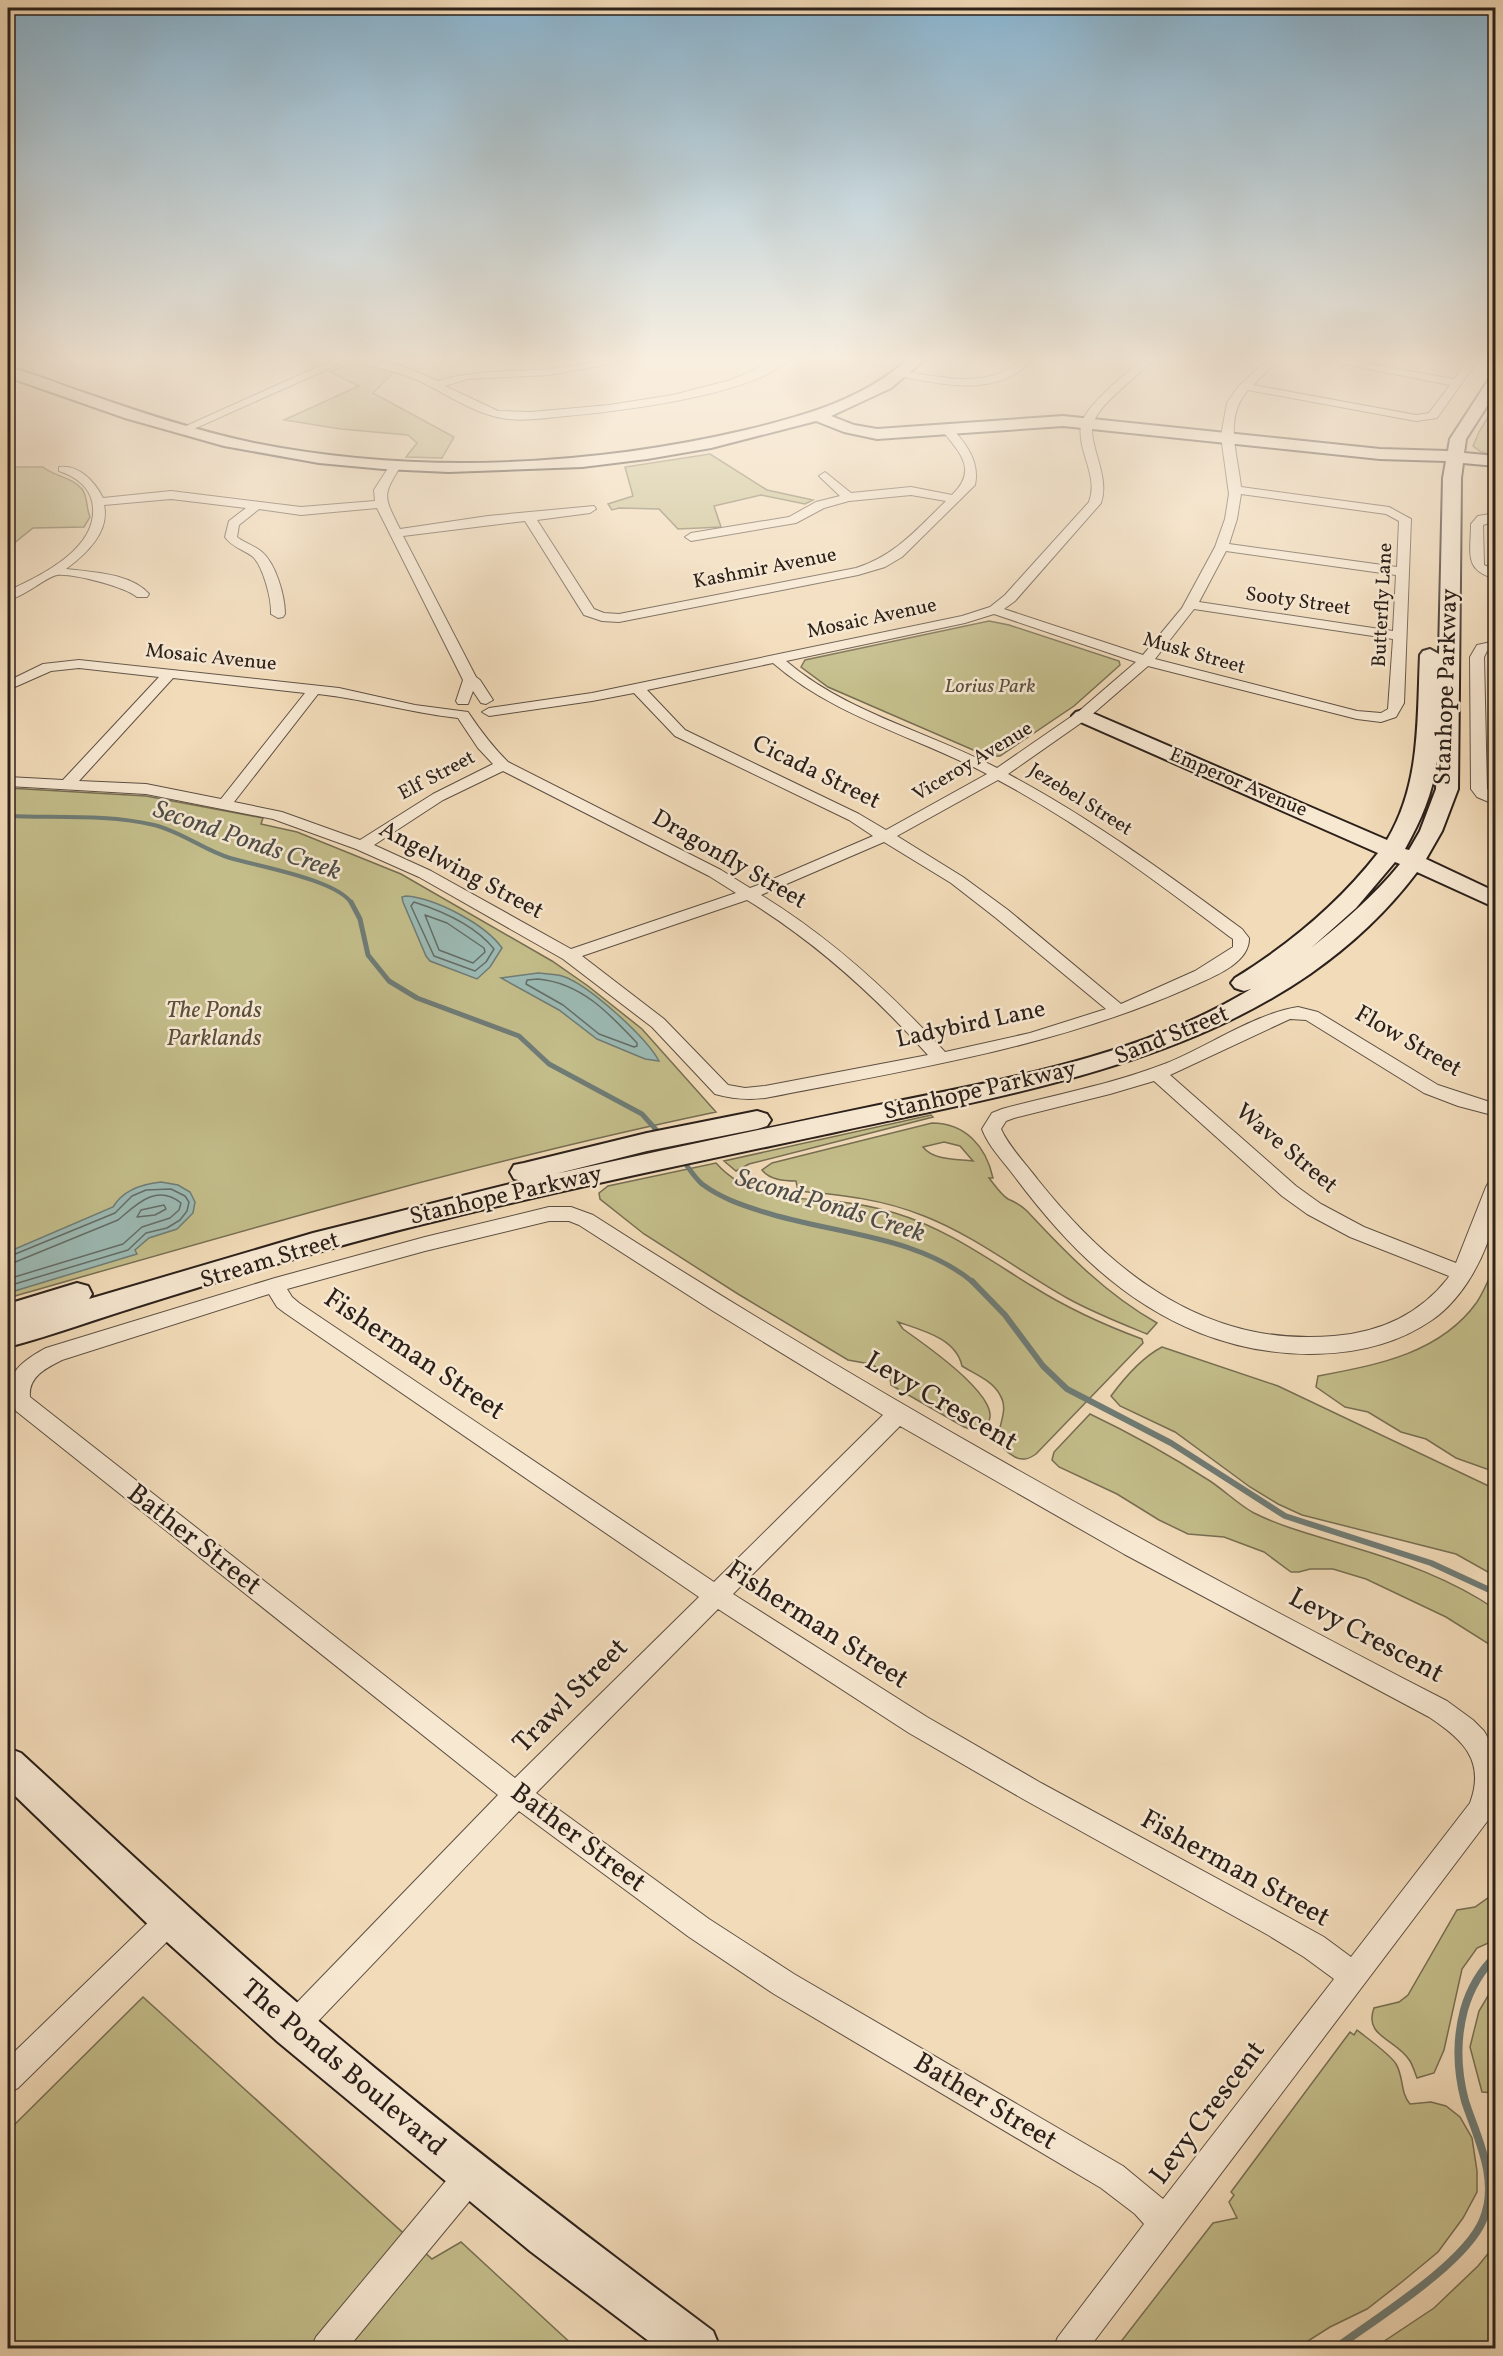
<svg xmlns="http://www.w3.org/2000/svg" width="1503" height="2356" font-family="Vollkorn,serif">
<rect width="100%" height="100%" fill="#f2dbb9"/>
<filter id="stains"><feTurbulence type="fractalNoise" baseFrequency=".00333" numOctaves="4"/><feColorMatrix values="0 0 0 0 .2 0 0 0 0 .09 0 0 0 0 .02 0 0 0 .5 -.17"/></filter>
<radialGradient id="worn" r=".72"><stop offset=".6" stop-color="#630" stop-opacity="0"/><stop offset="1" stop-color="#630" stop-opacity=".3"/></radialGradient>
<path fill="#c3bd8a" stroke="#776e52" stroke-width="1.5" fill-rule="evenodd" d="M 359,364 L 393,373 L 373,393 L 454,437 L 442,458 L 406,457 L 417,443 L 408,435 L 341,429 L 284,420 L 359,386 L 330,372 L 346,365 Z
M 1495,405 L 1496,455 L 1495,455 L 1481,452 L 1473,446 L 1479,432 Z
M 710,454 L 767,490 L 813,500 L 805,504 L 761,495 L 714,506 L 721,527 L 678,529 L 659,509 L 619,508 L 612,510 L 608,504 L 633,496 L 625,467 Z
M 8,467 L 43,467 C 55,477 72,477 82,489 C 88,497 86,508 90,517 L 84,527 L 33,528 L 8,548 Z
M 989,621 L 1009,625 L 1119,661 L 1120,665 L 1074,706 L 1000,756 L 987,756 L 828,687 L 801,667 L 805,660 Z
M 8,788 L 146,796 L 263,818 L 261,824 L 297,832 L 401,874 L 552,961 L 588,986 L 642,1029 L 716,1112 C 477,1162 242,1231 8,1298 Z
M 931,1115 L 933,1117 L 749,1164 L 736,1171 L 724,1161 Z
M 932,1123 C 965,1123 986,1146 993,1178 L 989,1178 C 994,1184 1001,1195 1008,1199 C 1015,1202 1021,1205 1027,1211 C 1067,1254 1106,1294 1157,1323 L 1147,1334 C 1120,1323 1092,1312 1067,1298 C 1019,1271 975,1236 924,1216 C 882,1199 842,1195 798,1191 L 796,1181 C 784,1181 770,1180 762,1170 L 772,1163 ZM 944,1142 L 960,1146 L 973,1161 C 958,1159 934,1161 923,1147 Z
M 716,1163 C 747,1198 789,1198 833,1201 C 854,1203 875,1207 895,1213 C 945,1228 988,1259 1032,1286 C 1067,1308 1104,1325 1142,1339 L 1143,1343 L 1036,1454 C 1029,1459 1023,1461 1015,1457 C 981,1438 1014,1418 1000,1395 C 993,1381 975,1374 962,1366 C 956,1338 921,1330 898,1322 L 903,1329 C 921,1342 1010,1402 986,1425 C 980,1432 971,1430 964,1427 L 891,1385 L 889,1373 L 870,1364 L 848,1360 L 738,1294 L 644,1234 L 600,1199 L 599,1193 L 608,1186 Z
M 1495,1265 L 1495,1472 L 1456,1458 L 1426,1439 L 1401,1432 L 1368,1412 L 1345,1407 L 1316,1387 L 1318,1376 C 1376,1365 1440,1354 1477,1302 C 1484,1291 1490,1277 1495,1265 Z
M 1162,1347 L 1278,1386 L 1495,1489 L 1495,1576 L 1456,1554 L 1302,1515 L 1278,1504 L 1250,1487 L 1175,1432 L 1120,1406 L 1111,1396 C 1125,1377 1141,1358 1162,1347 Z
M 1090,1414 C 1132,1434 1171,1456 1210,1481 C 1225,1491 1239,1505 1254,1513 C 1284,1528 1317,1536 1349,1546 C 1400,1561 1451,1579 1495,1609 L 1495,1648 L 1446,1617 L 1366,1579 L 1333,1569 L 1310,1569 L 1299,1572 L 1291,1572 L 1264,1552 L 1224,1537 L 1188,1534 L 1159,1520 L 1117,1494 L 1059,1467 L 1052,1460 L 1054,1452 Z
M 1490,1887 L 1495,1887 L 1495,1940 L 1477,1948 L 1462,1969 L 1444,2050 L 1434,2073 L 1417,2078 C 1415,2073 1413,2066 1410,2061 C 1397,2039 1363,2037 1374,2008 L 1399,2002 L 1408,1995 L 1457,1910 L 1475,1907 L 1489,1897 Z
M 1495,1984 L 1495,2093 L 1482,2092 L 1470,2047 L 1479,2011 Z
M 143,1997 L 432,2259 L 461,2242 L 576,2348 L 8,2348 L 8,2131 Z
M 1357,2030 C 1367,2038 1391,2055 1396,2064 C 1404,2077 1400,2093 1410,2104 L 1431,2102 L 1446,2106 L 1460,2117 L 1472,2138 L 1477,2171 L 1477,2192 L 1463,2218 L 1438,2252 L 1403,2281 L 1367,2309 L 1330,2327 L 1297,2348 L 1116,2348 L 1213,2223 L 1237,2218 L 1229,2202 L 1234,2195 L 1231,2192 L 1350,2032 L 1354,2035 Z
M 1495,2245 L 1495,2348 L 1374,2348 L 1434,2308 L 1478,2266 Z"/>
<path fill="#9cbab4" stroke="#6f7c76" stroke-width="1.5" d="M 406,896 C 435,898 485,924 502,948 L 490,967 L 477,979 L 430,961 L 426,956 L 403,902 L 402,897 Z
M 538,973 C 546,974 554,974 562,976 C 588,984 646,1037 659,1061 L 645,1059 L 597,1039 L 559,1010 L 501,978 Z
M 161,1182 L 178,1185 L 190,1192 L 195,1202 L 193,1213 L 177,1229 L 149,1238 L 135,1250 L 137,1254 L 8,1293 L 8,1252 L 113,1207 C 123,1190 142,1184 161,1182 Z"/>
<g fill="none" stroke-linecap="round" stroke-linejoin="round">
<path stroke="#646d67" stroke-width="1.5" d="M 414,902 C 442,911 475,925 494,949 L 486,962 L 475,971 L 434,956 L 411,906 Z
M 425,915 L 447,923 L 484,948 L 485,952 L 473,963 L 439,950 Z
M 538,979 C 581,983 609,1013 637,1043 L 637,1046 L 634,1047 L 599,1034 L 563,1005 L 526,984 L 527,980 Z
M 164,1205 L 166,1209 L 155,1215 L 137,1217 L 141,1210 Z
M 8,1257 L 115,1213 L 132,1196 L 146,1190 L 171,1189 L 185,1196 L 189,1202 L 187,1211 L 180,1220 L 167,1228 L 146,1233 L 128,1250 L 8,1286
M 8,1265 L 118,1220 C 136,1205 156,1183 181,1203 L 179,1210 L 170,1218 L 142,1227 L 123,1244 L 8,1279"/>
<path stroke="#6f7c76" stroke-width="4" d="M 8,816 C 56,818 108,814 154,825 C 182,832 204,850 230,858 C 257,866 339,880 352,904"/>
<path stroke="#6f7c76" stroke-width="5" d="M 351,902 L 360,919 L 368,955 L 389,981 L 417,998 L 519,1036 L 549,1064 L 642,1114 L 676,1152
M 682,1159 C 688,1167 694,1177 702,1184 C 721,1198 741,1205 764,1212 C 832,1234 918,1235 974,1283"/>
<path stroke="#6f7c76" stroke-width="6" d="M 972,1281 L 1005,1315 L 1043,1366 L 1067,1389 L 1171,1443 L 1285,1516 L 1431,1563 L 1496,1593"/>
<path stroke="#6f7c76" stroke-width="8" d="M 1336,2348 C 1375,2319 1465,2264 1483,2220 C 1500,2180 1477,2138 1465,2101 C 1457,2071 1456,2040 1464,2010 C 1470,1989 1480,1971 1496,1956"/>
<defs>
<path id="street" d="M 333,360 L 348,360 L 187,432 L 183,433 L 177,430 Z
M 363,360 C 390,360 413,369 437,381 C 474,370 509,372 547,369 C 575,367 602,360 630,360 L 550,375 L 467,379 L 445,386 L 498,411 L 531,412 L 609,405 L 673,395 L 731,380 L 776,360 L 790,360 C 748,396 621,411 566,416 C 545,418 522,422 502,418 C 468,412 441,389 410,377 C 396,371 376,369 363,360 Z
M 1020,360 L 1032,360 C 998,397 947,385 903,377 L 898,374 L 903,371 C 942,377 988,390 1020,360 Z
M 1141,360 L 1152,360 C 1136,379 1104,399 1094,421 C 1085,441 1111,474 1101,503 L 1015,601 L 1004,609 L 1143,655 L 1182,608 L 1215,547 L 1225,519 L 1229,494 L 1221,436 L 1227,403 L 1238,387 L 1267,360 L 1278,360 L 1253,385 L 1416,415 L 1429,413 L 1450,385 L 1322,360 L 1347,360 L 1454,379 L 1467,360 L 1478,360 L 1437,418 L 1416,421 L 1248,390 C 1223,418 1238,455 1241,487 L 1389,507 L 1411,519 L 1404,703 L 1396,717 L 1381,722 L 1357,719 L 1148,666 L 1088,718 L 1008,774 C 1091,818 1167,874 1242,929 L 1249,938 C 1250,965 1207,979 1186,989 C 1052,1048 908,1070 765,1098 C 748,1100 733,1099 715,1094 L 652,1027 L 563,959 L 419,877 L 356,849 L 273,819 L 146,794 L 8,786 L 8,777 L 63,780 L 159,677 L 79,668 L 51,671 L 8,690 L 8,681 L 43,664 L 79,660 L 339,688 L 415,705 L 468,712 C 480,730 492,746 508,762 L 721,870 L 750,888 L 766,882 L 873,836 L 849,820 L 675,736 L 634,693 L 592,701 L 489,716 L 482,712 L 489,708 L 592,693 L 962,616 L 990,607 L 1005,595 L 1089,502 C 1099,475 1077,452 1081,425 C 1085,406 1126,374 1141,360 ZM 1241,494 L 1386,514 L 1399,521 L 1397,567 L 1229,544 L 1237,519 ZM 1226,551 L 1396,575 L 1393,631 L 1199,602 ZM 1194,609 L 1393,639 L 1388,709 L 1381,713 L 1357,711 L 1155,659 ZM 994,614 L 1136,662 L 1078,712 L 997,768 C 927,731 847,713 786,661 L 965,623 ZM 773,663 C 835,717 915,736 987,774 L 886,830 L 859,814 L 685,730 L 647,690 ZM 173,678 L 305,693 L 221,799 L 146,784 L 79,781 ZM 318,694 C 365,699 411,713 458,718 L 478,748 L 493,764 L 433,794 L 360,840 L 282,812 L 234,802 ZM 503,771 L 709,876 L 736,893 L 571,949 L 431,871 L 374,845 L 443,800 ZM 998,780 C 1080,824 1156,881 1230,937 L 1233,939 L 1233,947 L 1195,971 L 1121,1004 L 1008,910 L 963,877 L 897,836 ZM 884,842 L 951,883 L 996,918 L 1106,1009 L 1030,1033 L 945,1052 C 890,992 831,938 761,895 ZM 747,900 C 817,943 874,995 928,1055 L 765,1086 L 745,1088 L 728,1085 L 664,1019 L 582,956 Z
M 947,426 L 951,427 C 966,444 980,461 975,485 L 902,557 L 885,567 L 858,575 L 619,622 L 602,621 L 584,615 L 525,521 L 403,536 L 476,677 L 480,680 L 493,700 L 486,704 L 481,703 L 473,691 L 468,704 L 458,704 L 456,701 L 463,680 L 377,508 L 301,515 L 259,509 L 239,525 L 237,537 C 244,543 254,545 262,552 C 276,564 285,596 285,614 L 283,617 L 278,618 L 271,614 C 272,600 263,565 252,556 C 242,549 232,547 225,537 L 229,521 L 246,508 L 171,499 L 104,505 C 110,532 86,554 66,569 C 91,572 131,573 149,594 L 147,597 L 137,597 C 126,587 72,573 57,575 C 46,577 24,597 8,600 L 8,591 C 42,575 102,547 92,501 C 88,485 74,476 59,471 L 59,467 C 79,464 95,482 103,498 L 171,491 L 301,507 L 375,501 L 374,490 L 392,462 L 396,461 L 402,464 C 382,496 383,495 400,529 L 488,516 L 594,506 L 596,509 L 590,513 L 537,520 L 594,609 L 604,613 L 619,614 L 856,568 C 896,555 917,529 946,501 L 911,495 L 849,501 L 824,508 L 796,523 L 691,541 L 685,537 L 691,533 L 789,517 L 816,502 L 840,496 L 819,476 L 825,472 L 851,493 L 911,487 L 952,495 C 979,469 959,452 941,429 Z
M 1496,513 L 1496,521 L 1483,525 L 1484,565 L 1496,570 L 1496,579 C 1463,570 1471,553 1471,524 L 1478,516 Z
M 1496,641 L 1496,649 L 1487,651 L 1484,657 L 1487,789 L 1496,795 L 1496,805 L 1477,797 L 1471,789 L 1470,657 L 1477,645 Z
M 1298,1007 L 1318,1012 L 1438,1085 L 1496,1104 L 1496,1116 L 1458,1106 L 1424,1093 L 1306,1020 L 1290,1019 L 1170,1075 L 1296,1186 L 1321,1204 L 1364,1227 L 1456,1263 L 1486,1187 L 1489,1182 L 1496,1181 C 1496,1192 1498,1206 1495,1217 C 1487,1254 1464,1298 1432,1320 C 1367,1365 1271,1361 1200,1333 C 1122,1302 1065,1244 1015,1177 C 1004,1162 988,1146 982,1129 L 992,1113 L 1002,1109 C 1058,1094 1113,1084 1167,1063 C 1209,1046 1254,1014 1298,1007 ZM 1154,1081 L 1282,1196 L 1307,1214 L 1350,1237 L 1449,1276 L 1448,1278 C 1419,1315 1380,1332 1334,1336 C 1207,1347 1114,1275 1038,1180 C 1026,1164 1009,1147 1001,1129 L 1006,1121 L 1014,1118 L 1110,1094 Z
M 549,1207 L 571,1207 L 593,1215 C 871,1393 1154,1550 1447,1701 L 1473,1720 L 1484,1731 L 1496,1752 L 1496,1804 L 1489,1819 L 1089,2348 L 1053,2348 L 1058,2337 L 1144,2224 L 1135,2214 L 1101,2188 L 774,1994 L 689,1937 L 519,1811 L 303,2037 L 293,2041 L 283,2037 L 279,2027 L 283,2017 L 498,1795 L 16,1411 C 0,1378 18,1363 46,1348 L 275,1278 L 425,1237 ZM 549,1221 L 569,1221 L 579,1225 L 713,1311 L 883,1415 L 714,1582 L 299,1303 L 292,1297 L 287,1289 L 425,1251 ZM 269,1294 L 277,1307 L 285,1313 L 699,1597 L 515,1778 L 30,1397 C 28,1377 46,1368 62,1360 ZM 900,1426 L 1124,1554 L 1429,1717 C 1462,1739 1486,1760 1470,1803 L 1351,1957 L 1324,1937 L 1288,1917 L 1041,1783 L 927,1717 L 733,1594 ZM 718,1609 L 909,1733 L 1023,1799 L 1268,1935 L 1304,1957 L 1334,1979 L 1163,2199 L 1123,2166 L 794,1974 L 709,1919 L 536,1793 Z
M 171,1906 L 181,1910 L 185,1919 L 181,1928 L 18,2088 L 8,2093 L 8,2058 L 161,1910 Z
M 471,2160 L 482,2164 L 486,2175 L 482,2186 L 348,2348 L 311,2348 L 316,2337 L 460,2164 Z"/>
<path id="secondary" d="M 907,360 L 924,360 L 891,388 L 831,416 L 854,425 L 877,429 L 1063,416 L 1380,449 L 1448,451 L 1450,439 L 1491,376 L 1496,374 L 1496,392 L 1466,439 L 1464,453 L 1496,456 L 1496,466 L 1463,463 L 1461,478 L 1458,789 L 1442,831 L 1426,859 L 1496,892 L 1496,908 L 1417,872 C 1281,1052 1041,1087 836,1132 C 705,1160 574,1187 444,1219 C 343,1243 244,1273 145,1304 C 99,1318 54,1335 8,1347 L 8,1304 L 77,1283 L 88,1286 L 92,1294 L 89,1299 L 313,1233 L 522,1181 L 514,1179 L 510,1172 L 514,1165 L 524,1163 L 647,1133 L 757,1111 L 767,1114 L 771,1120 L 767,1126 L 757,1129 L 647,1151 L 555,1174 C 663,1150 771,1127 879,1105 C 1005,1079 1140,1057 1251,989 L 1244,991 L 1235,988 L 1231,983 L 1235,978 C 1290,944 1338,904 1378,853 L 1076,720 L 1072,716 L 1076,712 L 1083,710 L 1090,712 L 1387,840 C 1421,783 1417,719 1420,655 L 1423,651 L 1430,649 L 1439,654 L 1443,478 L 1446,461 L 1380,459 L 1063,426 L 877,439 L 844,432 L 816,421 L 711,448 L 647,459 L 582,467 L 449,472 L 384,469 L 319,463 L 224,446 L 125,418 L 8,377 L 8,367 C 35,374 61,385 88,394 C 142,413 197,431 254,443 C 414,475 587,467 746,430 C 803,416 862,400 907,360 ZM 1437,761 L 1436,789 L 1420,831 L 1409,850 L 1405,849 C 1421,820 1433,793 1437,761 ZM 1395,862 L 1400,864 C 1374,896 1343,922 1311,948 L 1356,908 Z
M 8,1748 L 21,1753 C 116,1840 209,1928 307,2011 C 438,2123 575,2228 713,2331 L 720,2348 L 658,2348 L 530,2251 L 278,2042 L 157,1933 L 8,1789 Z"/>
</defs>
<use href="#street" stroke="#5d4f42" stroke-width="2"/>
<use href="#secondary" stroke="#2b201a" stroke-width="4"/>
<use href="#street" fill="#f7e8d2" fill-rule="evenodd"/>
<use href="#secondary" fill="#f7e8d2" fill-rule="evenodd"/>
</g>
<linearGradient id="sky" x2="0" y2="1"><stop stop-color="#89b6d3"/><stop offset="0.52" stop-color="#f9efe0"/><stop offset="1" stop-color="#f9efe0" stop-opacity="0"/></linearGradient>
<rect width="1503" height="690" fill="url(#sky)"/>
<g text-anchor="middle" dominant-baseline="central" stroke-width="5" stroke-linejoin="round" paint-order="stroke">
<g font-size="20" fill="#2b201a" stroke="#f7e8d2">
<text transform="translate(765 569) rotate(-11)">Kashmir Avenue</text>
<text transform="translate(1298 602) rotate(8)">Sooty Street</text>
<text transform="translate(1383 605) rotate(-87)">Butterfly Lane</text>
<text transform="translate(872 619) rotate(-12)">Mosaic Avenue</text>
<text transform="translate(1194 654) rotate(16)">Musk Street</text>
<text transform="translate(211 658) rotate(6)">Mosaic Avenue</text>
<text transform="translate(973 762) rotate(-31)">Viceroy Avenue</text>
<text transform="translate(437 776) rotate(-28)">Elf Street</text>
<text transform="translate(1238 783) rotate(23)">Emperor Avenue</text>
<text transform="translate(1080 800) rotate(32)">Jezebel Street</text>
</g>
<g font-size="20" font-style="italic" fill="#594f3c" stroke="#f7e8d2">
<text x="990" y="687">Lorius Park</text>
</g>
<g font-size="24" fill="#2b201a" stroke="#f7e8d2">
<text transform="translate(1447 687) rotate(-88)">Stanhope Parkway</text>
<text transform="translate(816 773) rotate(26)">Cicada Street</text>
<text transform="translate(729 860) rotate(30)">Dragonfly Street</text>
<text transform="translate(461 871) rotate(28)">Angelwing Street</text>
<text transform="translate(971 1025) rotate(-12)">Ladybird Lane</text>
<text transform="translate(1172 1036) rotate(-22)">Sand Street</text>
<text transform="translate(1408 1042) rotate(30)">Flow Street</text>
<text transform="translate(980 1091) rotate(-13)">Stanhope Parkway</text>
<text transform="translate(1286 1149) rotate(40)">Wave Street</text>
<text transform="translate(506 1196) rotate(-13)">Stanhope Parkway</text>
<text transform="translate(270 1261) rotate(-17)">Stream Street</text>
</g>
<g font-size="24" font-style="italic" fill="#594f3c" stroke="#f7e8d2">
<text x="214" y="1011">The Ponds<tspan x="214" dy="28">Parklands</tspan></text>
</g>
<g font-size="26" font-style="italic" fill="#4d4e48" stroke="#f7e8d2">
<text transform="translate(247 841) rotate(19)">Second Ponds Creek</text>
<text transform="translate(830 1206) rotate(17)">Second Ponds Creek</text>
</g>
<g font-size="28" fill="#2b201a" stroke="#f7e8d2">
<text transform="translate(414 1355) rotate(34)">Fisherman Street</text>
<text transform="translate(941 1402) rotate(30)">Levy Crescent</text>
<text transform="translate(194 1540) rotate(38)">Bather Street</text>
<text transform="translate(817 1625) rotate(33)">Fisherman Street</text>
<text transform="translate(1366 1636) rotate(28)">Levy Crescent</text>
<text transform="translate(571 1696) rotate(-45)">Trawl Street</text>
<text transform="translate(578 1838) rotate(37)">Bather Street</text>
<text transform="translate(1235 1869) rotate(29)">Fisherman Street</text>
<text transform="translate(343 2068) rotate(40)">The Ponds Boulevard</text>
<text transform="translate(985 2102) rotate(31)">Bather Street</text>
<text transform="translate(1208 2113) rotate(-53)">Levy Crescent</text>
</g>
</g>
<rect width="1503" height="2356" fill="none" stroke="#f2dbb9" stroke-width="30"/>
<rect x="9" y="9" width="1485" height="2338" fill="none" stroke="#2b201a" stroke-width="3"/>
<rect x="15" y="15" width="1473" height="2326" fill="none" stroke="#2b201a" stroke-width="1.5"/>
<rect width="100%" height="100%" filter="url(#stains)"/>
<rect width="100%" height="100%" fill="url(#worn)"/>
</svg>
